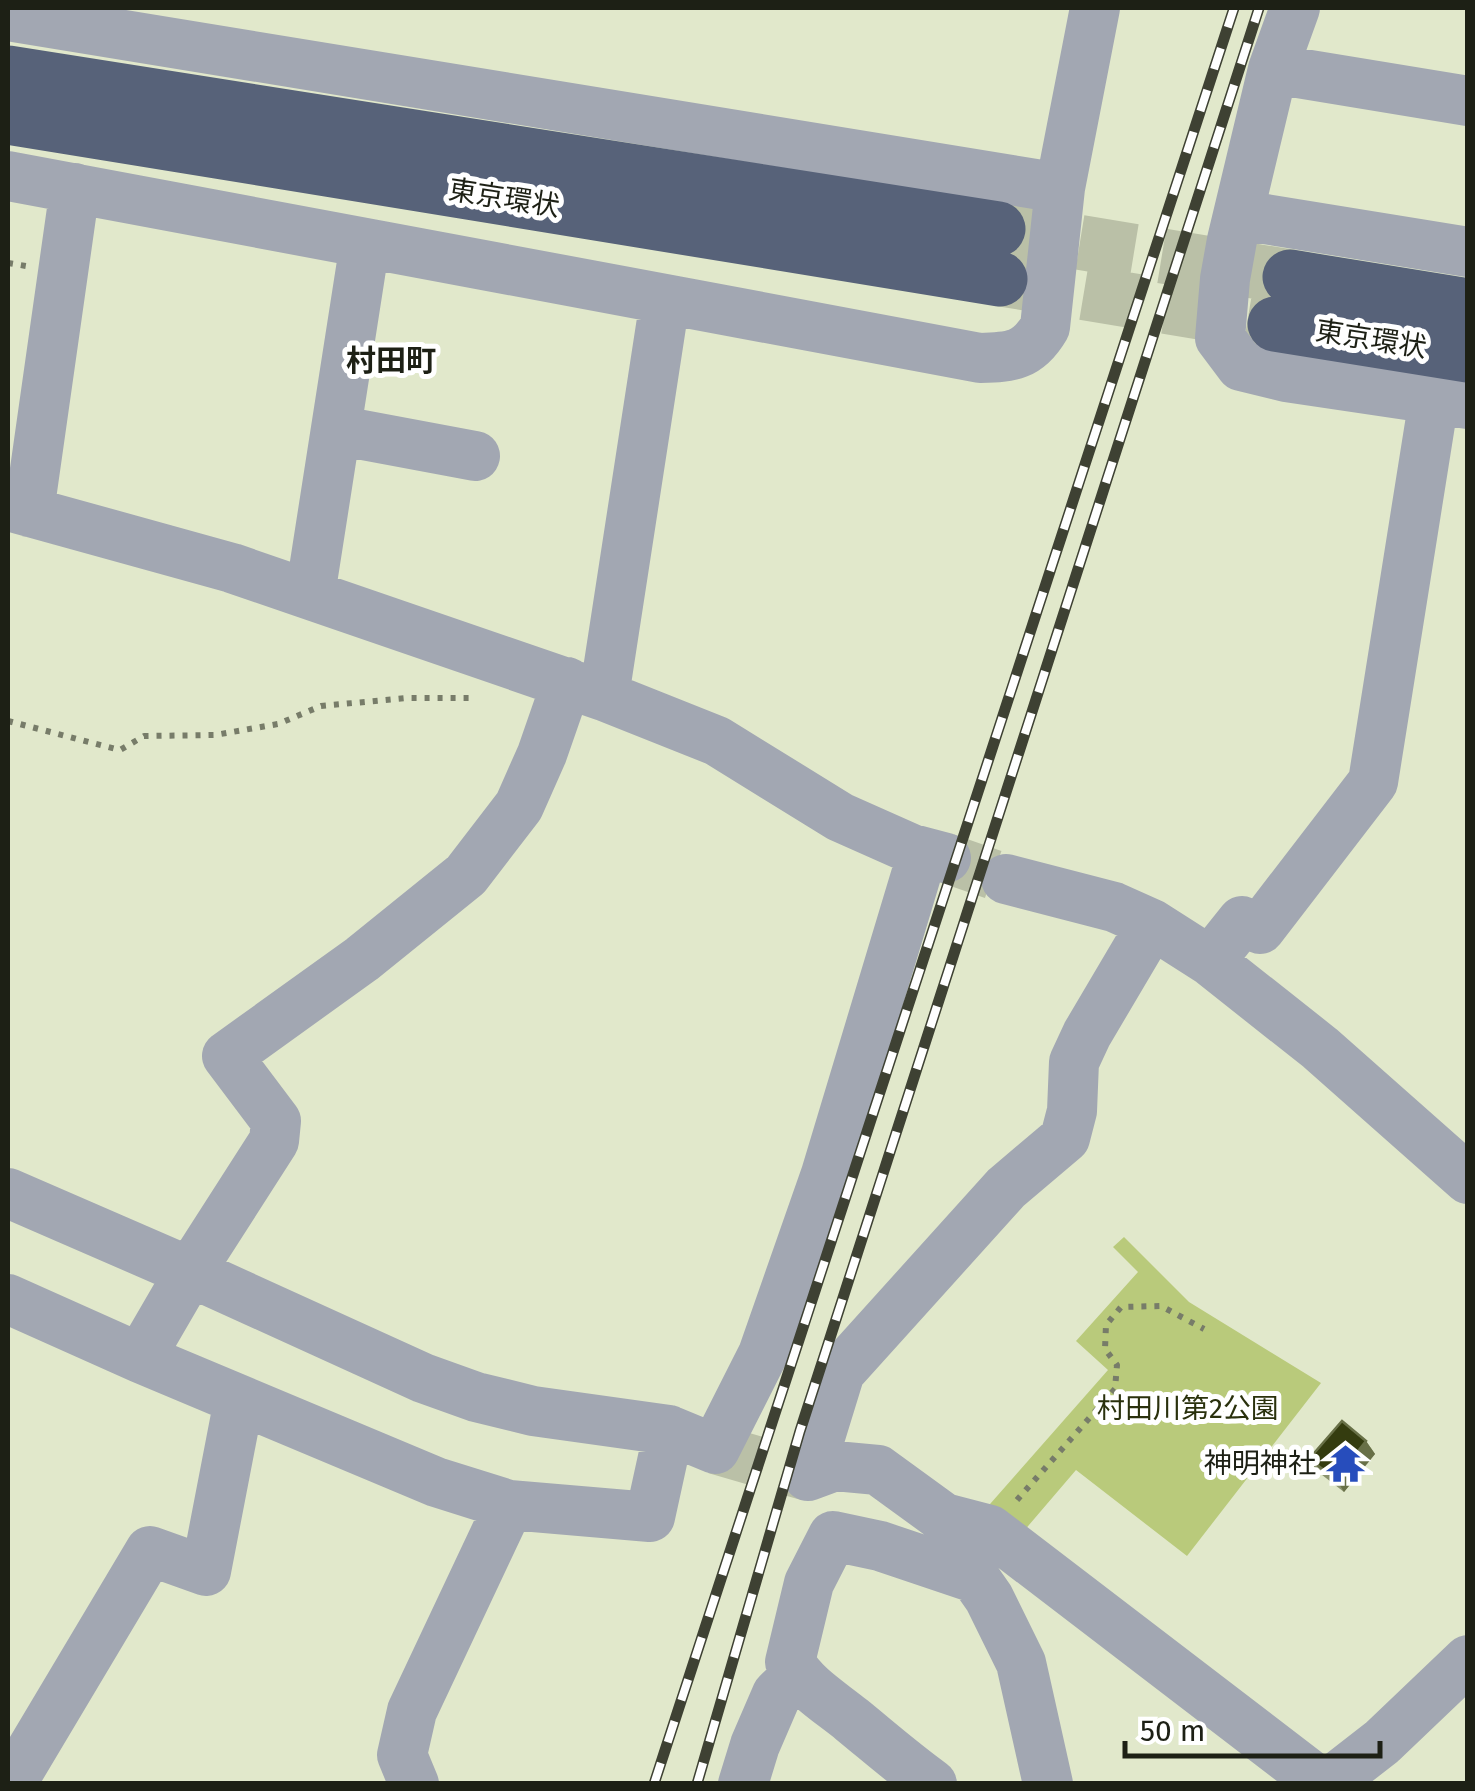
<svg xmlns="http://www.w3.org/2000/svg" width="1475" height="1791" font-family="'Fira Sans','Noto Sans JP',sans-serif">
<rect width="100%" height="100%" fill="#e1e8cb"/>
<path fill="#b9ca7b" d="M 1124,1237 L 1189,1302 L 1321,1383 L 1187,1556 L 1076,1470 L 1017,1539 L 983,1512 L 1108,1370 L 1076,1341 L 1138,1272 L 1113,1247 Z"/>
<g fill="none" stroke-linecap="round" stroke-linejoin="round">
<path stroke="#bac0a7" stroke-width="50" stroke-dasharray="50 25" stroke-linecap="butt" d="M 946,858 L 1006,879
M 715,1449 L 808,1476"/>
<path stroke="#bac0a7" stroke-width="55" stroke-dasharray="55 28" stroke-linecap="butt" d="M 998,229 L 1290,277
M 1002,279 L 1272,324"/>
<path stroke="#777c69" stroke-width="6" stroke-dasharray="5 8" stroke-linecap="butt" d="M 8,263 L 26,266
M 8,721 L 120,750 L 144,736 L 215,735 L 278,724 L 321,706 L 407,698 L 474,698
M 1017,1500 L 1115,1389 L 1117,1365 L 1105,1349 L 1106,1325 L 1121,1307 L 1161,1306 L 1204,1329"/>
<path stroke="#a2a7b2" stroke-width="50" d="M 1295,8 L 1273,69 L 1232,240 L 1225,279 L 1220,338 L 1241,366 L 1286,377 L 1468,404
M 8,16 L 1060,188
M 1273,69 L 1468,101
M 8,176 L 980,358 C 1012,357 1028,356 1045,327 L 1060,188 L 1095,8
M 1240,215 L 1468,252
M 336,430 L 475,456
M 8,506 L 232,568 L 604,696 L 717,741 L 840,817 L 912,849 L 946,858
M 29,512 L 75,188
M 310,595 L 365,243
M 604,696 L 665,300
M 1006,879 L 1114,907 L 1152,924 L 1210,961 L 1320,1048 L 1468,1179
M 1210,961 L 1242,921 L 1260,929 L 1373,782 L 1434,399
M 8,1193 L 190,1272 L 423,1378 L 476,1397 L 533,1411 L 669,1430 L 715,1449 L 763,1354 L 826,1174 L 923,852
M 8,1299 L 140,1358 L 436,1482 L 509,1505 L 650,1517 L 669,1430
M 140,1358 L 190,1272 L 274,1141 L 276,1121 L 227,1056 L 362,959 L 466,875 L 519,806 L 542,754 L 567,682
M 808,1476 L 840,1372 L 1006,1188 L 1065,1138 L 1072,1111 L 1074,1062 L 1087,1034 L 1152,924
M 808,1476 L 835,1466 L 878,1470 L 944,1518 L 975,1578 L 989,1598 L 1021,1663 L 1048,1784
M 944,1518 L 990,1530 L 1322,1784
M 11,1784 L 150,1551 L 206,1571 L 239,1400
M 414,1784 L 402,1755 L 412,1711 L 509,1505
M 743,1784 L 755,1745 L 777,1694 L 797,1675
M 932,1784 C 904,1764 879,1742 852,1720 C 830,1702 804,1687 790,1662 L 809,1583 L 833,1536 L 880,1546 L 975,1578
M 1328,1784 L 1382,1742 L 1468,1660"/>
<path stroke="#576279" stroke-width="55" d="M 8,73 L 998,229
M 8,117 L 1000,279
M 1290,277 L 1468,306
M 1275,324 L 1468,355"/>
<defs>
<path id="rail" d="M 654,1784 L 1234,8
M 697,1784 L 800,1431 L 1259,8"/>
</defs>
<use href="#rail" stroke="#3e4133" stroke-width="11"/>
<use href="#rail" stroke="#fff" stroke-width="8" stroke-dasharray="22" stroke-linecap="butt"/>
</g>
<path fill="#8a926d" d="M 1366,1441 L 1375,1454 L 1344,1492 L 1317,1471 L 1309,1459 Z"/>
<path fill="#687047" d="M 1366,1441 L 1375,1454 L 1344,1492 L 1336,1479 Z"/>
<path fill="#343c0f" stroke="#687047" stroke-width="2.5" d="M 1342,1421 L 1366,1441 L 1336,1479 L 1309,1459 Z"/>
<defs>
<symbol id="temple-bare" viewBox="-9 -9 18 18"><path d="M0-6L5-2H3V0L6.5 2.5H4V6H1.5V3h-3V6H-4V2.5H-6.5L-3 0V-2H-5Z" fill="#274dbc" stroke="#fff" stroke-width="2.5" paint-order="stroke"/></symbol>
</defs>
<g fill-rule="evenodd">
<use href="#temple-bare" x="1318" y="1436" width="55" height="55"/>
</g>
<g text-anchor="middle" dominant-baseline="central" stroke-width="10" stroke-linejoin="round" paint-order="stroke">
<g font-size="28" fill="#1d2015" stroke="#fff">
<text transform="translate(504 198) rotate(9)">東京環状</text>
<text transform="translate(1371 339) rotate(9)">東京環状</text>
</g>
<g font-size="28" fill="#2a310d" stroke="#fff">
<text x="1188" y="1408">村田川第2公園</text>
</g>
<g font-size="28" fill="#1d2015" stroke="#fff" text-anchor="end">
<text x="1316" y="1463">神明神社</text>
</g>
<g font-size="30" font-weight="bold" fill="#1d2015" stroke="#fff">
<text x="391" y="361">村田町</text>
</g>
</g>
<rect width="1475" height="1791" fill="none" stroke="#1d2015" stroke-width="20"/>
<path d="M1125 1741v15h255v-15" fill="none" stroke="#1d2015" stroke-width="5"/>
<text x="1140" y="1741" font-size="30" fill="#1d2015" stroke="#ffffff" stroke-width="8" paint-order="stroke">50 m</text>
</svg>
